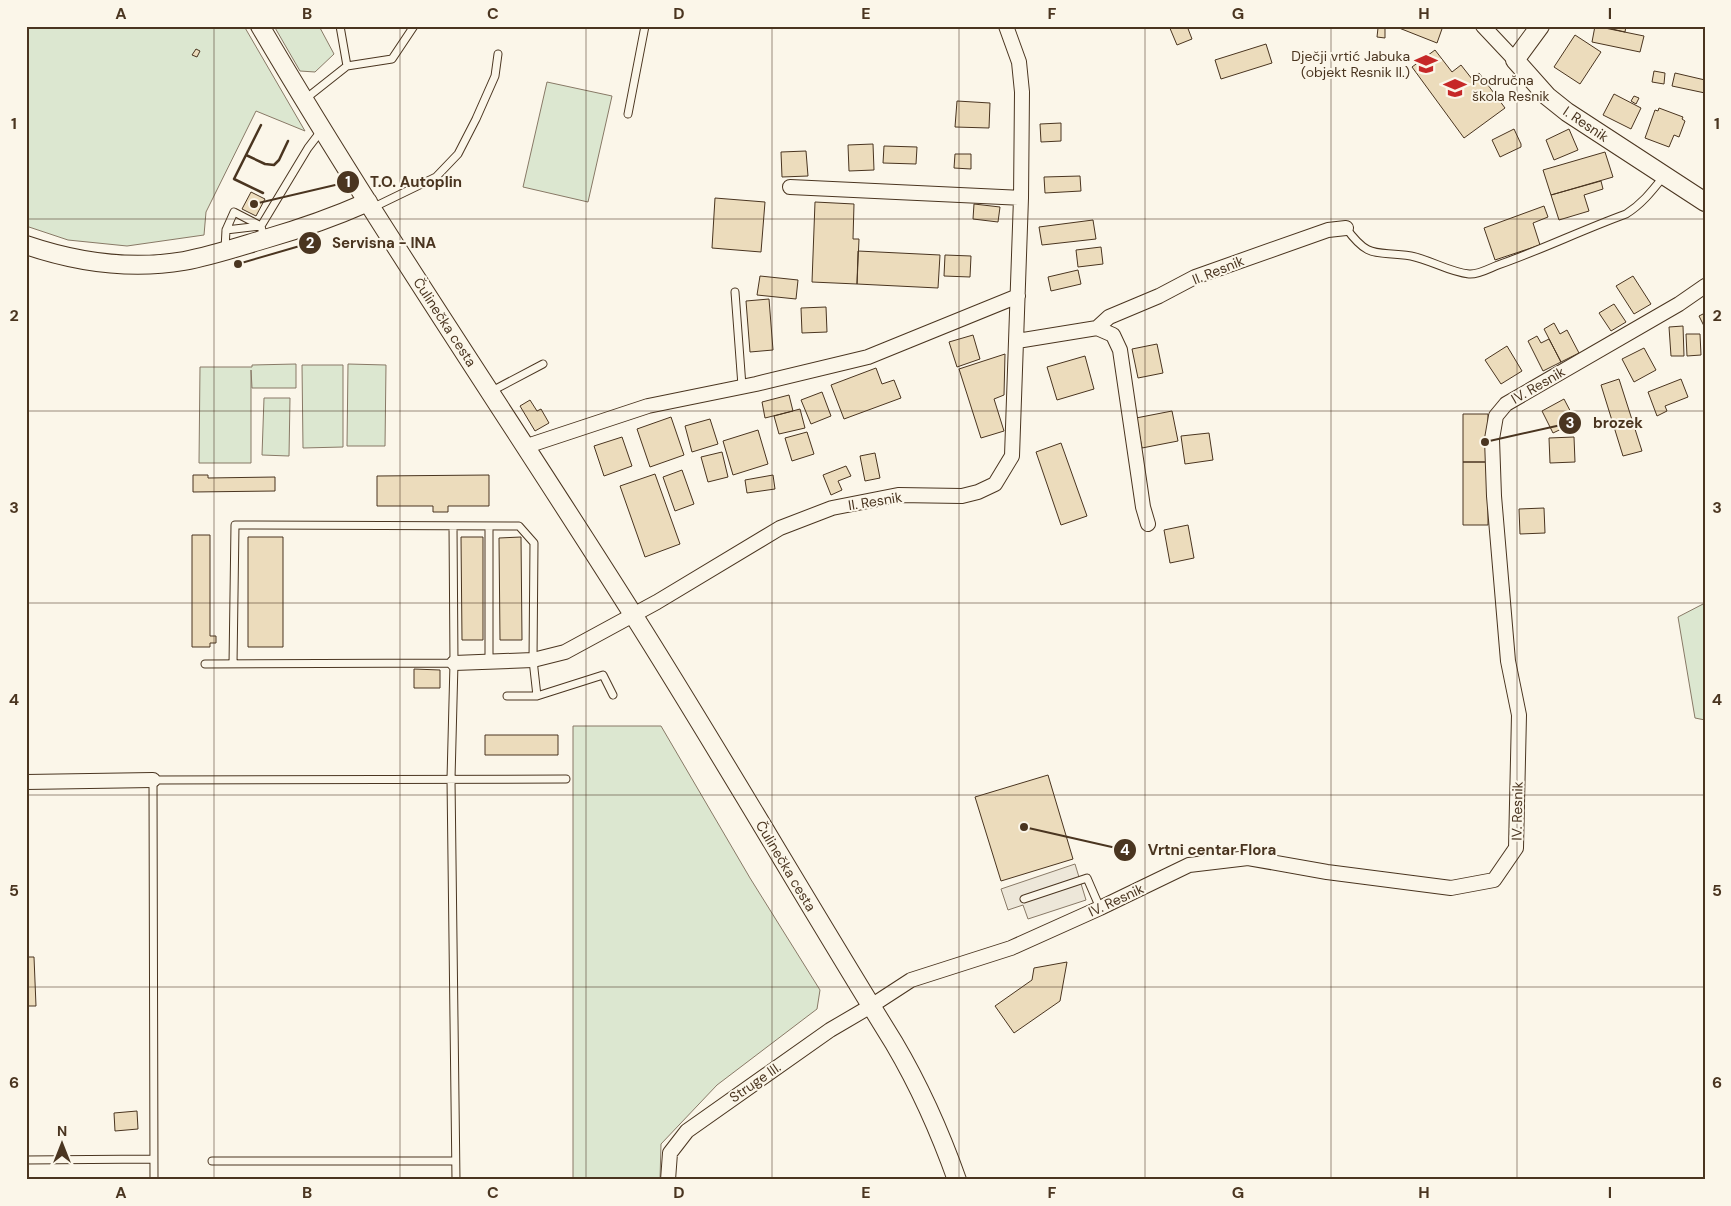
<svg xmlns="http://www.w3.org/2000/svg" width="1731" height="1206" font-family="'DM Sans',sans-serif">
<rect width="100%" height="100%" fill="#fbf6e9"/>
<path fill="#dce7d0" stroke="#887966" d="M 26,26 L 244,26 L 305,131 L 256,111 L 206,212 L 204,235 L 127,246 L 68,240 L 26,226 Z
M 274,26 L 319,26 L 334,54 L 315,72 L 300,71 Z
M 547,82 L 612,96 L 588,202 L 523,187 Z
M 296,364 L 296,388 L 252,388 L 251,370 L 251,463 L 199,463 L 200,367 L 252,367 L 252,365 Z
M 348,364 L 386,365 L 385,446 L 347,446 Z
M 302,365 L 343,365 L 343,447 L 303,448 Z
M 264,398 L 290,398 L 289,456 L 262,455 Z
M 1705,603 L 1705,720 L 1695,718 L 1678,617 Z
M 573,726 L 661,726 L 750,878 L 820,990 L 817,1009 L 717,1085 L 661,1144 L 660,1180 L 573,1180 Z"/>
<path fill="#ede7d9" stroke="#887966" d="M 1075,864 L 1086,900 L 1028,919 L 1023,905 L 1008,910 L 1001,889 Z"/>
<path fill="#ecdcbc" stroke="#4a3520" d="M 1169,26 L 1187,26 L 1192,39 L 1177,45 Z
M 1367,26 L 1385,26 L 1385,38 L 1377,37 L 1378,28 L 1367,28 Z
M 1394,26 L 1443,26 L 1437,43 Z
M 1595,26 L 1644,36 L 1640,52 L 1592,42 Z
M 1599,26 L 1626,26 L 1625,32 Z
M 1575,35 L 1601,52 L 1580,84 L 1554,67 Z
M 1266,44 L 1272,63 L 1221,79 L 1215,60 Z
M 196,49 L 200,51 L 197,57 L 192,55 Z
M 1435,50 L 1452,72 L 1461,65 L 1472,79 L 1479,73 L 1505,108 L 1464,138 L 1412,67 Z
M 1654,71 L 1665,73 L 1664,84 L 1652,82 Z
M 1675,73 L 1705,80 L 1705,93 L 1672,86 Z
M 1614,94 L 1641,108 L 1631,129 L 1603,115 Z
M 1634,96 L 1639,98 L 1636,104 L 1631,101 Z
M 957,101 L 990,103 L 989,128 L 955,127 Z
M 1659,108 L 1683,117 L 1682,119 L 1685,121 L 1679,137 L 1674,135 L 1669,147 L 1645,138 L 1655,110 L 1658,111 Z
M 1061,123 L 1061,141 L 1041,142 L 1040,124 Z
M 1514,129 L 1521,144 L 1521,147 L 1500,157 L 1492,140 Z
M 1569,129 L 1578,150 L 1554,160 L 1546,140 Z
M 873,144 L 874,170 L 849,171 L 848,145 Z
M 884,146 L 917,147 L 916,164 L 883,163 Z
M 806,151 L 808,176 L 782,177 L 781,152 Z
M 1605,152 L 1613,177 L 1551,195 L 1543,170 Z
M 955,154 L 971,154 L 971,169 L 954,168 Z
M 1080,176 L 1081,191 L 1045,193 L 1044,177 Z
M 1601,181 L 1603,189 L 1584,195 L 1589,211 L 1559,220 L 1551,195 Z
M 251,192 L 265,199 L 256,216 L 242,209 Z
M 715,198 L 765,202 L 761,252 L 712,248 Z
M 815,202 L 854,204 L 853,239 L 859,239 L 857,284 L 812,282 Z
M 974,204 L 1000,207 L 998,222 L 973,219 Z
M 1544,206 L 1548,217 L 1533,223 L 1540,245 L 1495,260 L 1484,228 Z
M 1093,220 L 1096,239 L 1042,245 L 1039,227 Z
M 1101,247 L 1103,264 L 1078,267 L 1076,250 Z
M 858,251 L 940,255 L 938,288 L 857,284 Z
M 945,255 L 971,256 L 970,277 L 944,276 Z
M 1078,270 L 1081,284 L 1051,291 L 1048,277 Z
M 760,276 L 798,280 L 796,299 L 757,295 Z
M 1633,276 L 1651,304 L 1634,314 L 1616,286 Z
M 769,299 L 773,350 L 750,352 L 746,301 Z
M 1614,304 L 1626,322 L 1611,331 L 1599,313 Z
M 826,307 L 827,332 L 802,333 L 801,308 Z
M 1705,313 L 1705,328 L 1699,316 Z
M 1554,323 L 1560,334 L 1567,330 L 1579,353 L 1561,362 L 1544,329 Z
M 1683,326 L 1684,356 L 1671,356 L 1669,327 Z
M 1686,334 L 1700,334 L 1701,355 L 1687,356 Z
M 973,335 L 980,359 L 957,367 L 949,342 Z
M 1537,336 L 1541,343 L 1549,339 L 1561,362 L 1543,371 L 1528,341 Z
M 1157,344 L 1163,373 L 1138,378 L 1132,349 Z
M 1507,346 L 1522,371 L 1501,384 L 1485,360 Z
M 1644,348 L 1656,370 L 1634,382 L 1622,359 Z
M 1005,354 L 1004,395 L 994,399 L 1004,431 L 981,438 L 959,369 Z
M 1085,356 L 1094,389 L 1057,400 L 1047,367 Z
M 876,368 L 882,384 L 894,380 L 901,398 L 844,419 L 831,385 Z
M 1619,379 L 1642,451 L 1623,456 L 1601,385 Z
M 1681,379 L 1688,397 L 1665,406 L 1667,411 L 1657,416 L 1648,392 Z
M 822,392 L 831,416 L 811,424 L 801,400 Z
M 789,395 L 793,411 L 765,418 L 762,402 Z
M 1564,399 L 1576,422 L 1553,433 L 1542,411 Z
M 530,400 L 537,411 L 541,409 L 549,423 L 535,431 L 520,406 Z
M 800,409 L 805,428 L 779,434 L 774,416 Z
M 1172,411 L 1178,441 L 1142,448 L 1136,418 Z
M 1463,414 L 1488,414 L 1488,462 L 1463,462 Z
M 671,417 L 684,455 L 650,467 L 637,429 Z
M 710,419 L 718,444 L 692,452 L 685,426 Z
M 758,430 L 768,464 L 733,475 L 723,441 Z
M 807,432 L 814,454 L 792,461 L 785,438 Z
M 1209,433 L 1213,460 L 1185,464 L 1181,436 Z
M 622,437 L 632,466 L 604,476 L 594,446 Z
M 1574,437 L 1575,462 L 1550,463 L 1549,438 Z
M 1061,443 L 1087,516 L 1061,525 L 1036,452 Z
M 722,452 L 728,477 L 708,482 L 701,457 Z
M 875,453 L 880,478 L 865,481 L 860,456 Z
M 1463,462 L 1488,462 L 1488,525 L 1463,525 Z
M 846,466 L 851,476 L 838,481 L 842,490 L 831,495 L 823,475 Z
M 682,470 L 694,504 L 675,511 L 663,477 Z
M 655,474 L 680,544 L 645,557 L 620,486 Z
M 193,475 L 208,475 L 208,478 L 275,477 L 275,491 L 193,492 Z
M 489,475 L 489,506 L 448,506 L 448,512 L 433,512 L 433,506 L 377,506 L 377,476 Z
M 773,475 L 775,489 L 747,493 L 745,480 Z
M 1544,508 L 1545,533 L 1520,534 L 1519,509 Z
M 1188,525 L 1194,558 L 1170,563 L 1164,530 Z
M 192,535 L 210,535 L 210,636 L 216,636 L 216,643 L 210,643 L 210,647 L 192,647 Z
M 248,537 L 283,537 L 283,647 L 248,647 Z
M 461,537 L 483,537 L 483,640 L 462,640 Z
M 521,537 L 522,640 L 500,640 L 499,538 Z
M 414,669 L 440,670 L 440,688 L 414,688 Z
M 485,735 L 558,735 L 558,755 L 485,755 Z
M 1048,775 L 1073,859 L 1001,881 L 975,797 Z
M 26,957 L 34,957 L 36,1006 L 26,1006 Z
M 1067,962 L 1060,1001 L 1014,1033 L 995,1006 L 1032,980 L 1034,968 Z
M 137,1111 L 138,1129 L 115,1131 L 114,1113 Z"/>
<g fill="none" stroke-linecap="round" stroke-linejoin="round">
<defs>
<path id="service" d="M 340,26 L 347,66
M 304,100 L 347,66 L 392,59 L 414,26
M 628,114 L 645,26
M 372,208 L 436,177 L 458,154 L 476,119 L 495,76 L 498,54
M 1346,228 C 1370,261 1376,250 1411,256 C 1431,260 1449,272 1469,274 C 1478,275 1490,268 1498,265 C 1541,250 1582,230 1626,214 C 1642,204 1652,191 1664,176
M 226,230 L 234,212 L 261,226
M 264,238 L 261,226 L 308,148 L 321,131
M 225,249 L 226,230 L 261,226
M 735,292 L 742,386
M 490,392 L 543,364
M 453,526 L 454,663 L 451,779 L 456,1180
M 489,526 L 489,661
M 205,664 L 454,663
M 233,664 L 235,525 L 519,526 L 534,543 L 533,660 L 537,696
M 507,696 L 537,696 L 603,675 L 613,695
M 1024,899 L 1087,878 L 1100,908
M 26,1160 L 154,1159
M 212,1161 L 455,1161
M 154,1180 L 153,780 L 566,779"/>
<path id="minor" d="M 1483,26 L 1515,60
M 790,187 L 1021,198
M 1097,328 L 1113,335 L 1120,350 L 1143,507 L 1148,524
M 1017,341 L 1097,328 L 1109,317 L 1159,296 L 1195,277 L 1328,230 L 1346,228
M 524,447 L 648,406 L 756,384 L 868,357 L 1018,296
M 454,663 L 533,660 L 565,652 L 657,602 L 780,528 L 832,508 L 898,495 L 962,496 L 978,492 L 995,484 L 1012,456 L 1021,198 L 1022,92 L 1019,62 L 1006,26
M 26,782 L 153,780
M 668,1180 L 670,1153 L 687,1131 L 830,1030 L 871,1006 L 911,980 L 1011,948 L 1100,908 L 1189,865 L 1248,858 L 1327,872 L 1451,888 L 1494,880 L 1516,848 L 1519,715 L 1508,661 L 1494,496 L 1492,439 L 1496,416 L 1506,404 L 1679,304 L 1705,286"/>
<path id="tertiary" d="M 260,26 C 378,227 510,419 634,616 C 723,757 806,901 894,1043 C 920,1087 940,1132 957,1180
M 1540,26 L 1515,60 L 1547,96 L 1567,112 L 1705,202
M 26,245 C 76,262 131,270 184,261 C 211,256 238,247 265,239 C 300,229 334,217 368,202"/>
</defs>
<use href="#service" stroke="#4a3520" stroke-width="9"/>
<use href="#minor" stroke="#4a3520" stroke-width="16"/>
<use href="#tertiary" stroke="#4a3520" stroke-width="20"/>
<use href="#service" stroke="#fbf6e9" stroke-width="7"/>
<use href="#minor" stroke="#fbf6e9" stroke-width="14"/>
<use href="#tertiary" stroke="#fbf6e9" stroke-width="18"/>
<path stroke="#4a3520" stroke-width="2.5" d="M 261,125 L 234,179 L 263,193
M 246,155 L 265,164 L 274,165 L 279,160 L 288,141"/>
</g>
<path fill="none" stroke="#4a3520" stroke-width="1" stroke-opacity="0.55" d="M 214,26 L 214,1180M 400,26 L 400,1180M 586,26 L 586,1180M 772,26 L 772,1180M 959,26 L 959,1180M 1145,26 L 1145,1180M 1331,26 L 1331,1180M 1517,26 L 1517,1180M 26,219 L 1705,219M 26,411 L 1705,411M 26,603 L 1705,603M 26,795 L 1705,795M 26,987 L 1705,987"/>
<defs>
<symbol id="school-bare" viewBox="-9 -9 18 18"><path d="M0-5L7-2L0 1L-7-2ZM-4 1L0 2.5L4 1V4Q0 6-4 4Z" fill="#c62828" stroke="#fbf6e9" stroke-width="2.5" paint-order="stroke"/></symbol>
</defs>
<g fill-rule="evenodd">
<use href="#school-bare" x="1410" y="48" width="32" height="32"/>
<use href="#school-bare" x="1439" y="72" width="32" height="32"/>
</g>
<g text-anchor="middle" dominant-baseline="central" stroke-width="4" stroke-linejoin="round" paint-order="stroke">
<g font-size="14" fill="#4a3520" stroke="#fbf6e9" text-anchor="end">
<text x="1410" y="56">Dječji vrtić Jabuka<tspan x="1410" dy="16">(objekt Resnik II.)</tspan></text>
<text x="1472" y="80" text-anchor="start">Područna<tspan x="1472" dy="16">škola Resnik</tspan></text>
</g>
<g font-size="14" fill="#4a3520" stroke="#fbf6e9">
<text transform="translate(1586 124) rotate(34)">I. Resnik</text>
<text transform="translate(1218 270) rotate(-22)">II. Resnik</text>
<text transform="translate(445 322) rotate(57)">Čulinečka cesta</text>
<text transform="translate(1538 385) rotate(-30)">IV. Resnik</text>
<text transform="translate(875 501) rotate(-9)">II. Resnik</text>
<text transform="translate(1517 811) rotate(-89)">IV. Resnik</text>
<text transform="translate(786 866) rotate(59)">Čulinečka cesta</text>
<text transform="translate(1116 900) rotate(-25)">IV. Resnik</text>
<text transform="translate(755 1082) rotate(-35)">Struge III.</text>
</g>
</g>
<path fill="none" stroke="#4a3520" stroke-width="2" d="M254 204L348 182M238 264L310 243M1485 442L1570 423M1024 827L1125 850"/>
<g fill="#4a3520" stroke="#fbf6e9" stroke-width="2">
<circle cx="254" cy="204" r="5"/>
<circle cx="238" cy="264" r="5"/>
<circle cx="1485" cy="442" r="5"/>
<circle cx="1024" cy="827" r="5"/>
<circle cx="348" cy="182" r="12"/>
<circle cx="310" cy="243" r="12"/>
<circle cx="1570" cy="423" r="12"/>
<circle cx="1125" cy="850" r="12"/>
</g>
<g font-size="15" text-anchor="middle" font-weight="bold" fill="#fff">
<text x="348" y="187">1</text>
<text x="310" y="248">2</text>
<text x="1570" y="428">3</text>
<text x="1125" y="855">4</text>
</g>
<g font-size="15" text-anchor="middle" font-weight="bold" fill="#4a3520" stroke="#fbf6e9" stroke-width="4" stroke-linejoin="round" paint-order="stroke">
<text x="416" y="187">T.O. Autoplin</text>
<text x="384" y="248">Servisna - INA</text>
<text x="1618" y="428">brozek</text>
<text x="1212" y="855">Vrtni centar Flora</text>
</g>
<rect width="1731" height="1206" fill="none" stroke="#fbf6e9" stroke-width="55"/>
<g transform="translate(62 1144)" stroke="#fbf6e9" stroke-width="4" paint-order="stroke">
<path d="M0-4L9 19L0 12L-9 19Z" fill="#4a3520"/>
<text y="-8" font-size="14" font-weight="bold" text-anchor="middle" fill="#4a3520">N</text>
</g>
<rect x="28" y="28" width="1676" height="1150" fill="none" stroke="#4a3520" stroke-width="2"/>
<g font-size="16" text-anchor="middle" font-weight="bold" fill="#4a3520">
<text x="121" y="19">A</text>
<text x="307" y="19">B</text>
<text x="493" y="19">C</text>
<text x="679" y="19">D</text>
<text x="866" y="19">E</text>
<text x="1052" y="19">F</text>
<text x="1238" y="19">G</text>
<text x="1424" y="19">H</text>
<text x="1610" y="19">I</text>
<text x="14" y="129">1</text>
<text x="1717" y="129">1</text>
<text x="14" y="321">2</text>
<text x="1717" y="321">2</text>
<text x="14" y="513">3</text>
<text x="1717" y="513">3</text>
<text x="14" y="705">4</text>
<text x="1717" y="705">4</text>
<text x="14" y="896">5</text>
<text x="1717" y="896">5</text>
<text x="14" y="1088">6</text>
<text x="1717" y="1088">6</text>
<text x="121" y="1198">A</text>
<text x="307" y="1198">B</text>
<text x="493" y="1198">C</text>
<text x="679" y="1198">D</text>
<text x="866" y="1198">E</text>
<text x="1052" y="1198">F</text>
<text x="1238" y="1198">G</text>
<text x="1424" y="1198">H</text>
<text x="1610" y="1198">I</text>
</g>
</svg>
